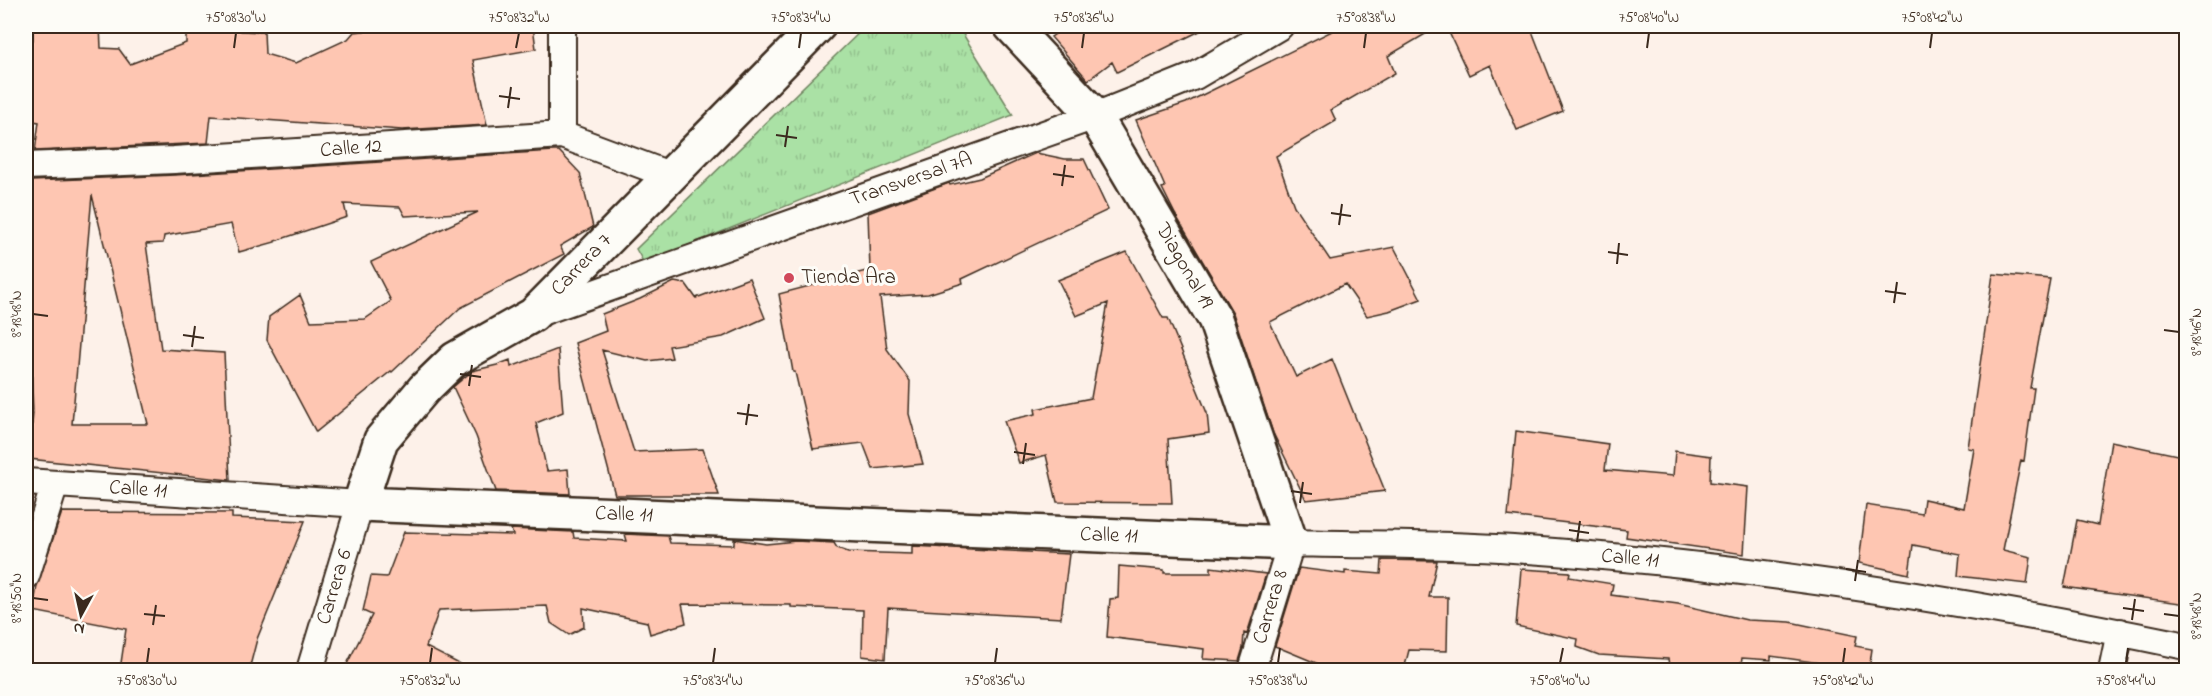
<svg xmlns="http://www.w3.org/2000/svg" width="2212" height="696" font-family="'Indie Flower',sans-serif">
<defs>
<pattern id="park-tufts" width="24" height="20" patternUnits="userSpaceOnUse" patternTransform="scale(1.5)"><rect width="24" height="20" fill="#aae1a5"/><path d="M3 7l-1-3M5 7V3M7 7l1-3M15 17l-1-3M17 17v-4M19 17l1-3" fill="none" stroke="#93c18e"/></pattern>
</defs>
<rect width="100%" height="100%" fill="#fdf1e9"/>
<filter id="ink" filterUnits="userSpaceOnUse"><feTurbulence type="fractalNoise" baseFrequency=".0167" numOctaves="2"/><feDisplacementMap in="SourceGraphic" scale="12" xChannelSelector="R" yChannelSelector="G"/><feConvolveMatrix kernelMatrix="1 2 1 2 8 2 1 2 1" color-interpolation-filters="sRGB"/></filter>
<g filter="url(#ink)">
<path fill="url(#park-tufts)" stroke="#728662" stroke-width="1.5" d="M 866,26 L 958,26 L 1013,115 L 644,263 L 636,249 Z"/>
<path fill="#fec6b2" stroke="#3b2a1e" stroke-width="1.5" fill-rule="evenodd" d="M 33,26 L 100,26 L 101,48 L 119,49 L 130,64 L 186,43 L 186,30 L 218,32 L 218,26 L 241,26 L 241,31 L 264,32 L 265,54 L 296,63 L 348,39 L 354,32 L 410,26 L 533,26 L 536,49 L 473,60 L 487,125 L 402,130 L 211,116 L 208,143 L 35,151 L 39,122 L 26,120 L 26,98 L 30,55 L 30,40 L 33,40 Z
M 1067,26 L 1210,26 L 1117,72 L 1112,62 L 1088,80 L 1051,37 Z
M 1342,26 L 1439,26 L 1388,56 L 1395,73 L 1331,110 L 1336,121 L 1276,156 L 1294,206 L 1330,260 L 1394,247 L 1421,299 L 1389,311 L 1367,316 L 1345,284 L 1270,322 L 1296,377 L 1332,359 L 1385,491 L 1306,500 L 1273,433 L 1233,313 L 1175,214 L 1162,188 L 1165,187 L 1136,120 L 1186,103 Z
M 1446,26 L 1530,26 L 1563,111 L 1517,130 L 1490,65 L 1469,75 Z
M 554,151 L 559,151 L 580,173 L 593,227 L 560,246 L 564,254 L 460,308 L 392,372 L 391,371 L 316,432 L 267,340 L 269,317 L 300,295 L 311,321 L 365,319 L 391,301 L 371,262 L 478,212 L 405,216 L 400,207 L 344,204 L 347,217 L 275,241 L 275,242 L 239,252 L 231,224 L 164,236 L 163,243 L 146,244 L 161,349 L 224,353 L 230,480 L 29,459 L 33,413 L 30,332 L 28,332 L 26,299 L 26,212 L 29,212 L 32,181 L 175,175 ZM 92,195 L 148,424 L 72,424 Z
M 1036,153 L 1065,159 L 1084,159 L 1108,210 L 962,279 L 963,283 L 928,294 L 880,297 L 887,349 L 910,381 L 909,414 L 923,464 L 873,469 L 863,443 L 813,449 L 795,372 L 793,372 L 779,294 L 870,270 L 868,213 L 949,183 L 950,185 L 980,178 Z
M 1127,252 L 1163,318 L 1168,318 L 1207,413 L 1209,433 L 1168,439 L 1172,503 L 1057,502 L 1046,455 L 1019,463 L 1004,421 L 1036,414 L 1035,409 L 1091,398 L 1108,303 L 1076,316 L 1058,280 Z
M 1993,274 L 2050,279 L 2030,388 L 2034,388 L 2024,461 L 2021,460 L 2003,550 L 2031,557 L 2027,584 L 1958,576 L 1960,554 L 1913,545 L 1909,574 L 1859,563 L 1866,505 L 1922,514 L 1924,499 L 1964,508 L 1974,449 L 1968,448 Z
M 749,278 L 765,318 L 723,337 L 669,346 L 672,358 L 647,361 L 602,350 L 634,452 L 703,449 L 719,495 L 615,495 L 575,343 L 606,331 L 602,314 L 640,299 L 674,282 L 686,284 L 696,298 Z
M 558,349 L 563,412 L 536,423 L 547,471 L 568,469 L 570,494 L 496,491 L 476,436 L 453,387 L 472,371 L 497,365 L 510,360 L 511,367 Z
M 1516,431 L 1608,444 L 1605,470 L 1673,476 L 1675,451 L 1711,456 L 1710,482 L 1748,487 L 1744,554 L 1626,537 L 1627,530 L 1508,516 Z
M 2111,441 L 2187,457 L 2187,604 L 2064,587 L 2077,520 L 2098,525 Z
M 62,512 L 232,513 L 232,518 L 305,521 L 257,639 L 249,670 L 120,670 L 126,629 L 33,611 L 37,586 Z
M 511,529 L 573,532 L 574,538 L 627,541 L 625,534 L 668,536 L 670,543 L 734,545 L 734,539 L 766,544 L 796,541 L 834,543 L 837,548 L 848,552 L 912,554 L 912,546 L 1069,554 L 1061,618 L 888,608 L 885,659 L 862,656 L 863,610 L 791,607 L 791,605 L 682,604 L 686,623 L 650,634 L 647,622 L 583,608 L 584,627 L 569,635 L 551,623 L 547,606 L 439,610 L 426,647 L 471,670 L 344,670 L 372,615 L 363,611 L 371,576 L 387,577 L 404,532 L 513,535 Z
M 1382,560 L 1437,561 L 1429,597 L 1448,597 L 1447,651 L 1409,650 L 1404,670 L 1333,670 L 1275,646 L 1299,568 L 1345,574 L 1345,571 L 1381,574 Z
M 1119,566 L 1164,570 L 1164,573 L 1211,573 L 1211,567 L 1266,574 L 1247,634 L 1244,633 L 1243,648 L 1239,661 L 1203,659 L 1204,649 L 1107,637 L 1110,599 L 1118,598 Z
M 1521,569 L 1570,572 L 1569,577 L 1613,584 L 1611,595 L 1678,604 L 1747,620 L 1790,622 L 1857,636 L 1855,646 L 1872,649 L 1869,670 L 1771,656 L 1771,660 L 1742,658 L 1740,670 L 1670,670 L 1668,659 L 1599,655 L 1577,647 L 1578,639 L 1516,626 Z"/>
<g fill="none" stroke-linecap="round" stroke-linejoin="round">
<defs>
<path id="minor" d="M 562,26 L 562,135
M 26,166 L 174,160 L 562,135 L 669,175
M 538,313 L 1095,116 L 1195,76 L 1280,26
M 26,482 L 360,504 L 310,670
M 26,576 L 55,484
M 1252,670 L 1291,543 C 1365,545 1439,544 1513,549 C 1739,564 1965,600 2186,646
M 2112,670 L 2120,632"/>
<path id="secondary" d="M 818,26 L 533,315 L 455,359 L 424,389 L 381,440 L 360,504 L 1291,543 L 1215,319 L 1095,116 L 1011,26"/>
</defs>
<use href="#minor" stroke="#3b2a1e" stroke-width="30"/>
<use href="#secondary" stroke="#3b2a1e" stroke-width="38"/>
<use href="#minor" stroke="#fdfcf7" stroke-width="26"/>
<use href="#secondary" stroke="#fdfcf7" stroke-width="33"/>
</g>
</g>
<path fill="none" stroke="#3b2a1e" stroke-width="2" d="M 234,48 L 236,33M 516,48 L 519,33M 799,48 L 801,33M 1082,48 L 1084,33M 1364,48 L 1366,33M 1647,48 L 1649,33M 1930,48 L 1932,33M 499,96 L 520,99M 508,108 L 511,87M 776,135 L 797,138M 785,147 L 788,126M 1053,174 L 1074,177M 1062,186 L 1065,165M 1331,213 L 1351,216M 1339,225 L 1342,204M 1608,252 L 1628,255M 1617,264 L 1619,243M 1885,291 L 1906,294M 1894,303 L 1897,282M 33,314 L 48,316M 2164,330 L 2179,332M 183,335 L 204,338M 192,347 L 195,326M 460,374 L 481,377M 469,386 L 472,365M 737,413 L 758,416M 746,425 L 749,404M 1014,452 L 1035,455M 1023,464 L 1026,443M 1291,491 L 1312,494M 1300,503 L 1303,482M 1569,530 L 1589,533M 1577,542 L 1580,521M 1846,569 L 1866,572M 1855,581 L 1858,560M 33,598 L 48,600M 2123,608 L 2144,611M 144,614 L 165,616M 2164,614 L 2179,616M 2132,620 L 2135,599M 153,625 L 156,605M 147,663 L 149,648M 430,663 L 432,648M 713,663 L 715,648M 995,663 L 997,648M 1278,663 L 1280,648M 1560,663 L 1563,648M 1843,663 L 1845,648M 2126,663 L 2128,648"/>
<circle fill="#d1495b" stroke="#fdfcf7" stroke-width="2" cx="789" cy="278" r="6"/>
<g text-anchor="middle" dominant-baseline="central" stroke-width="6" stroke-linejoin="round" paint-order="stroke">
<g font-size="21" fill="#3b2a1e" stroke="#fdfcf7">
<text transform="translate(351 149) rotate(-4)">Calle 12</text>
<text transform="translate(911 180) rotate(-19)">Transversal 7A</text>
<text transform="translate(582 265) rotate(-46)">Carrera 7</text>
<text transform="translate(1184 266) rotate(60)">Diagonal 19</text>
<text transform="translate(138 490) rotate(4)">Calle 11</text>
<text transform="translate(624 515) rotate(2)">Calle 11</text>
<text transform="translate(1109 536) rotate(2)">Calle 11</text>
<text transform="translate(1630 559) rotate(5)">Calle 11</text>
<text transform="translate(335 587) rotate(-73)">Carrera 6</text>
<text transform="translate(1271 607) rotate(-73)">Carrera 8</text>
</g>
<g font-size="21" fill="#3b2a1e" stroke="#fdfcf7" text-anchor="start">
<text x="801" y="278">Tienda Ara</text>
</g>
</g>
<rect width="2212" height="696" fill="none" stroke="#fdfcf7" stroke-width="66"/>
<g transform="translate(81 615) rotate(188)" stroke="#fdfcf7" stroke-width="4.5" paint-order="stroke">
<path d="M0-4.5L10 22L0 15L-10 22Z" fill="#3b2a1e"/>
<text y="-9" font-size="16" font-weight="bold" text-anchor="middle" fill="#3b2a1e">N</text>
</g>
<rect x="33" y="33" width="2146" height="630" fill="none" stroke="#3b2a1e" stroke-width="2"/>
<g font-size="15" text-anchor="middle" fill="#3b2a1e">
<text x="236" y="22">75°08'30"W</text>
<text x="519" y="22">75°08'32"W</text>
<text x="801" y="22">75°08'34"W</text>
<text x="1084" y="22">75°08'36"W</text>
<text x="1366" y="22">75°08'38"W</text>
<text x="1649" y="22">75°08'40"W</text>
<text x="1932" y="22">75°08'42"W</text>
<text transform="translate(16 314) rotate(-90)" y="5">8°18'48"N</text>
<text transform="translate(2196 332) rotate(-90)" y="5">8°18'46"N</text>
<text transform="translate(16 598) rotate(-90)" y="5">8°18'50"N</text>
<text transform="translate(2196 616) rotate(-90)" y="5">8°18'48"N</text>
<text x="147" y="685">75°08'30"W</text>
<text x="430" y="685">75°08'32"W</text>
<text x="713" y="685">75°08'34"W</text>
<text x="995" y="685">75°08'36"W</text>
<text x="1278" y="685">75°08'38"W</text>
<text x="1560" y="685">75°08'40"W</text>
<text x="1843" y="685">75°08'42"W</text>
<text x="2126" y="685">75°08'44"W</text>
</g>
</svg>
